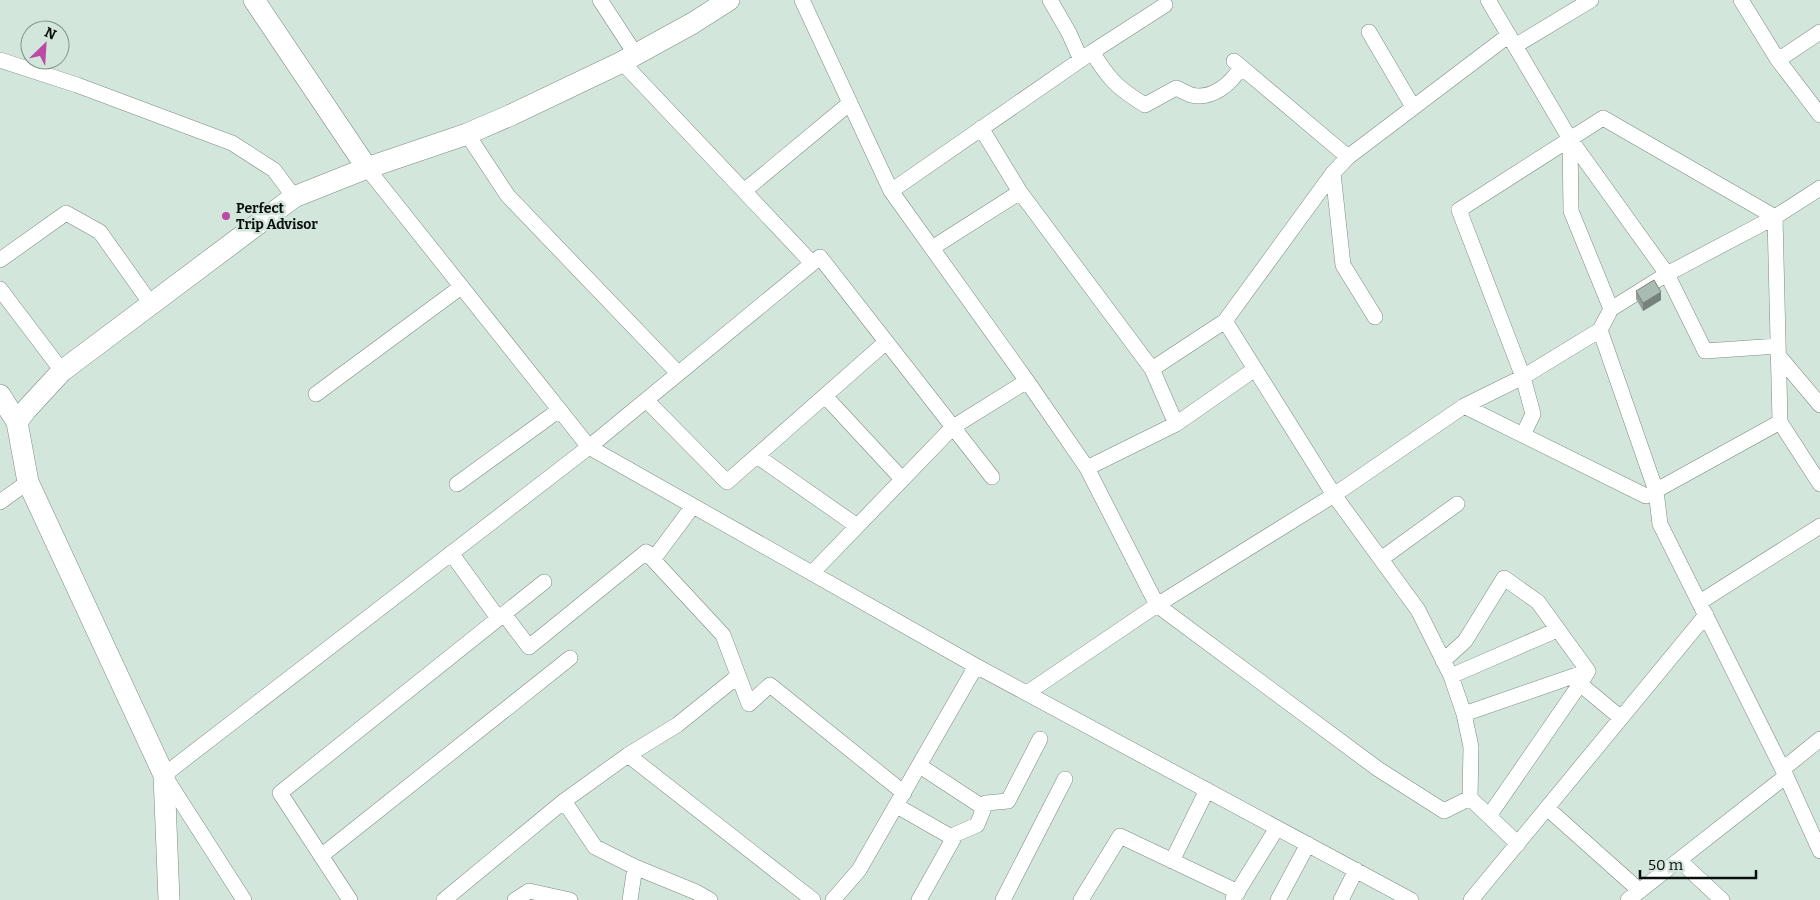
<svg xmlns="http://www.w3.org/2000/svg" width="1820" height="900" font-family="Bitter,serif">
<rect width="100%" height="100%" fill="#d3e6dc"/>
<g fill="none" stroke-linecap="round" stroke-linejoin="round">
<defs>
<path id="street" d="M 600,0 L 636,55
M 802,0 L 891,191 L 1027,381 L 1087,468 L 1157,605 L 1378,769 L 1444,811 L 1470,798
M 1050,0 L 1069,33 L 1081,60
M 1488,0 L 1570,139 L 1667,274 L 1705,351 L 1778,346
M 1741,0 L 1778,60 L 1820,115
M 1369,32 L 1413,107
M 1515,46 L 1591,0
M 1092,52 L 1165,5
M 0,60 L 77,85 L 232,143 L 274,170 L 294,197
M 1778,60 L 1820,32
M 1234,61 L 1348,157
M 622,62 L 812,263
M 981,128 L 1020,192 L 1152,369 L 1176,424
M 467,134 L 508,196 L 678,373
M 1570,139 L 1571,211 L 1611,309
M 367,168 L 589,447 L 976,666 L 1411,900
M 1333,173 L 1343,265 L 1375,317
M 744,191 L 850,103
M 891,191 L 1092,52 C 1109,79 1117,88 1145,105 L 1176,88 C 1181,90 1186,93 1191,95 C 1212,100 1231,84 1241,67
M 932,248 L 1020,192
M 0,260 L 66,213 L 100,232 L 151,304
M 0,289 L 62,371
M 1225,321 L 1333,173 L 1348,157 L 1509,35
M 1600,330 L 1656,491 L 1660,524 L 1786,776 L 1820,851
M 1778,355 L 1820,405
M 1152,369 L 1225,321 L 1334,495 L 1418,610 L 1451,676 L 1464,714 L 1471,747 L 1470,798 L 1518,844
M 316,394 L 461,287
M 825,396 L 902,479
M 646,400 L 727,482 L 886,342
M 1464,406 L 1646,496 L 1780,422
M 1523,435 L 1533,414 L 1523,377 L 1459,210 L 1603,118 L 1775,217 L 1780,422 L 1820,484
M 757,456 L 857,526
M 1087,468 L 1176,424 L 1255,369
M 457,484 L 559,410
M 0,502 L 28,482
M 646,552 L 723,635 L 749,704 L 770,685 L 904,793
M 451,553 L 498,618
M 1381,559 L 1457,504
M 812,573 L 953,427 L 1027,381
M 1700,602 L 1820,526
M 504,614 L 529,647 L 646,552 L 655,557 L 693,506
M 1443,661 L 1465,641 L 1504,578 L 1538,602 L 1588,671 L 1580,684 L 1621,718
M 1451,676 L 1557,630
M 1027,693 L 1157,605 L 1334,495 L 1464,406 L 1523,377 L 1600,330 L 1611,309 L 1667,274 L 1775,217 L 1820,188
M 1464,714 L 1588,671
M 628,755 L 813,900
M 920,766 L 984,808
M 1783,769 L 1820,739
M 564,801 L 595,847 L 635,867 L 696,892 L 710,900
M 897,806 L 953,838
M 1547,808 L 1640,891
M 1489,816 L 1580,684
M 321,856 L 570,658
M 1679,860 L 1722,900
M 1172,861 L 1207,790
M 1233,899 L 1277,828
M 244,900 L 164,775 L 589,447 L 820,257 L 992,477
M 350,900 L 280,793 L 544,582
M 444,900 L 564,801 L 628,755 L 677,725 L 738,676
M 515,900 L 529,891 L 570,900
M 630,900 L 635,867
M 833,900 L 859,870 L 976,666
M 919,900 L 956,834 L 977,825 L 986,803 L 1008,801 L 1040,739
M 1003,900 L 1065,779
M 1081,900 L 1120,836 L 1238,892
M 1278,900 L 1308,844
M 1341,900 L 1356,870
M 1471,900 L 1706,615
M 1628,900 L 1786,776"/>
<path id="secondary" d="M 254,0 L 367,168
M 0,395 L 17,422
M 169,900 L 164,775 L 28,482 L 17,422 L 26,410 L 62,371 L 294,197 L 367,168 L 467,134 L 511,115 L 622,62 L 693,23 L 729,0"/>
</defs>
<use href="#street" stroke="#7a8c82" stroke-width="16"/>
<use href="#secondary" stroke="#7a8c82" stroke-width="22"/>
<use href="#street" stroke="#fff" stroke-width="15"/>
<use href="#secondary" stroke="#fff" stroke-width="21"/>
</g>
<path fill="#91a199" d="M 1636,291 L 1661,300 L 1643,311 L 1636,299 Z"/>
<path fill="#76837d" d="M 1661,292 L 1661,300 L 1643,311 L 1643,303 Z"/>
<path fill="#a9bbb2" stroke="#76837d" d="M 1654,280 L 1661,292 L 1643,303 L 1636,291 Z"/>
<circle fill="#bc4aa5" stroke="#d3e6dc" stroke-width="2" cx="226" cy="216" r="5"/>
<g text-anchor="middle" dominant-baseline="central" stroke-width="5" stroke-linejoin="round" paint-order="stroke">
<g font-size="14" font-weight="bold" fill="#0a110d" stroke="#d3e6dc" text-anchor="start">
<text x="236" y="208">Perfect<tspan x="236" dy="16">Trip Advisor</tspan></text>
</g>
</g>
<g transform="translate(45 45) rotate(25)"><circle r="24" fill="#d3e6dc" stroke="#839189"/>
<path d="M0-4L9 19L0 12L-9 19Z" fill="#bc4aa5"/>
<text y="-8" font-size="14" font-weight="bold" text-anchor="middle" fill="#0a110d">N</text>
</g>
<path d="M1640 870v8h116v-8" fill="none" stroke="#0a110d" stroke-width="2.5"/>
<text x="1648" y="870" font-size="15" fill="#0a110d" stroke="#d3e6dc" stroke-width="4" paint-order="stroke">50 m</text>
</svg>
